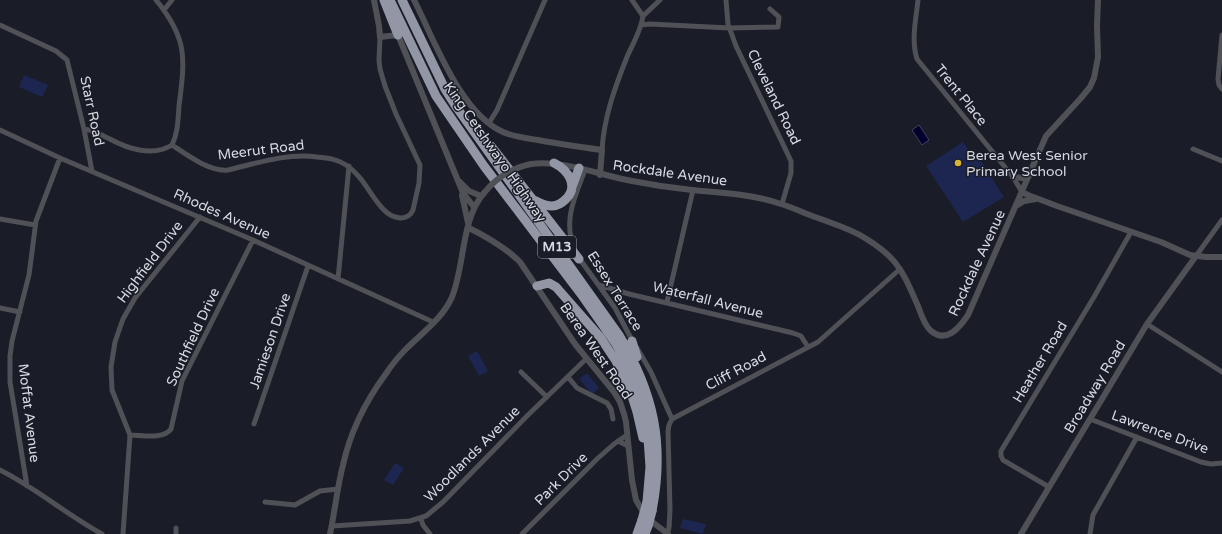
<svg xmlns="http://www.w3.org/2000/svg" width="1222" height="534" font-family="'Varela Round',sans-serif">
<rect width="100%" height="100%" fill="#1a1d28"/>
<path fill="#1d2551" d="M 24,75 L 48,85 L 42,97 L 19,87 Z
M 963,142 L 971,154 L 975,151 L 1004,197 L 963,222 L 926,166 Z
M 477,351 L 488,371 L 479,376 L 468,356 Z
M 587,373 L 599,388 L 592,394 L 579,379 Z
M 395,463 L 404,468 L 393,485 L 384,480 Z
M 683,519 L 706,524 L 703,534 L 680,528 Z"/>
<path fill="#04002e" stroke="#434163" d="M 919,125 L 929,140 L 922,145 L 912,130 Z"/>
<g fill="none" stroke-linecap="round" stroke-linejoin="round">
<path stroke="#4f5156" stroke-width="5" d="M 156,0 C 188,39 185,58 179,106 C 178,119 178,133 172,145
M 632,0 L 643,16
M 726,0 L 728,24 L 736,46 L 791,161 L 791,173 L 782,204
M 918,0 C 916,19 911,40 917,59 L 1013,177 L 1022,192
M 164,10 L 172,0
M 643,16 L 660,0
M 0,25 L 56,51 L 67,60 L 84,129 L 92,171
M 641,25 L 650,24 L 729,28 L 778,27 L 779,17 L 770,9
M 1222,35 L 1218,79 L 1219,85 L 1222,89
M 489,123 L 497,110 L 545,0
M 84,129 C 94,130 101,135 110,139 C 128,149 153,157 172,145
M 0,130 L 60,158 L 253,240 L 433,322
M 172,145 C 187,155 210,172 228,170 C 258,163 286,153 317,157 C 328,158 337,159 346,165 C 362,175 370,195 383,209 C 391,218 407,223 413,210 L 419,183 L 420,165 L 396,114 L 385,86 L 380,69 L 379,60 L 380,37
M 1193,149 L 1222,161
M 602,150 C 604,117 615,87 627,57 C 633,43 641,31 643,16
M 0,219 L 35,225
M 574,249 C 563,219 575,197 585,170
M 1196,256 L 1222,220
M 579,258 L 615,308 L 633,342
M 338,279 L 349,166
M 599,285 L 629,294 L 793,333 L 801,336 L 808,347
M 667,302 L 693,190
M 0,308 L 20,312
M 1147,324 L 1222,372
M 637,348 L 651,372 L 672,419
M 521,372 L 547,397
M 568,377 L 577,388 L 607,403 L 611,409 L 613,419
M 1090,419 L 1201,462 L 1211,464 L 1222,463
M 254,424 L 308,266
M 130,435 C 142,435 163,440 171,429 L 182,381 L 253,240
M 618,441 L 628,446
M 0,470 C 36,488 67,515 102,534
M 27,486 L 10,382 L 10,356 L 12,341 L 29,275 L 36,221 L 60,158
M 1049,487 L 1003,460 L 1001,456 L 1001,451 L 1094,297 L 1131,232
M 265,502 L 295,505 L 320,491 L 338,489
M 421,519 L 423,525 L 430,534
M 332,526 L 410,521 L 426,516 L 443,502 L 528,415 L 586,359
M 123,534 L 130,435 L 112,390 L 111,367 L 115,342 L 123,319 L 135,298 L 200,217
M 176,534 L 176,528
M 522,534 L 597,459 L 614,444 L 627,435
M 667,534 L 669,528 L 670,510 L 668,431 L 669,425 L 672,419 L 818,342 L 900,269
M 1090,534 L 1093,515 L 1137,437"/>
<path stroke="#4f5156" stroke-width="6" d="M 374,0 L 379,26 L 380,37 L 398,35 L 463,193 L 474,207
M 414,0 C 434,39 460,113 503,132 C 514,137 526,138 538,140 C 559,144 580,147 602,150 L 600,175
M 531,164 C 566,160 598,175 632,181 C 652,185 672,188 692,190 C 722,193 752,194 781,204 C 794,208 806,214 818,218 C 834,224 851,229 865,238 C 878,246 891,255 899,268 C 907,279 912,293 918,306 C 921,314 924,324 930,330 C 946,345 960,327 968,315 L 1046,136 L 1081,98 L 1090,87 L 1094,78 L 1098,57 L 1097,26 L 1098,0
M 1013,177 L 1022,178 L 1029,176
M 460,182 L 469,191 L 481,196
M 1022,192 L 1028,195 L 1057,206 L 1161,242 L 1190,255 L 1206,257 L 1222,257
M 462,195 L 468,223
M 1016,206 L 1024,201 L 1036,199
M 469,228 C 487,237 505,247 520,262 L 575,344 L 614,392 L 620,402 L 624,414 L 626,422 L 632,480 L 636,500 L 646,517 L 668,534
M 330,534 C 335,511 337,488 343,465 C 350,433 366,401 385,375 C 391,366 398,357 406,349 C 422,333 443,318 452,297 C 465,265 461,219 484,193
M 1021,534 L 1147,324 L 1196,256"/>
<path stroke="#9397a5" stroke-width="9" d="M 384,0 L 398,35
M 390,0 L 436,96 L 484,166 L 581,294 L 616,344 L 626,361 L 639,390 L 647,424 L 650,467 L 647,502
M 402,0 L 445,89 L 457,108 L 619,335 C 654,393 665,444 652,511
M 491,146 L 579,259
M 572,187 L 579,168
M 534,200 C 540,203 545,206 552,206 C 558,206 562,203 566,199 C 579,186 568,170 554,163
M 537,286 L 549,283 L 556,287 L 600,337 L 616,361 L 630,390 L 637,412 L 643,438
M 632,341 L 637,357
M 637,534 L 642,520
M 645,534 L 648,526"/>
<path stroke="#4f5156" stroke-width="6" d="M 484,193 C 496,178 512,168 531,164"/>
<path stroke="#9397a5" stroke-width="9" d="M 642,520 L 647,502
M 648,526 L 652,511"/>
</g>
<circle fill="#d8b434" stroke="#1a1d28" stroke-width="1.5" cx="958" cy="163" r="4"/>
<g text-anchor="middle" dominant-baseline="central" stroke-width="3" stroke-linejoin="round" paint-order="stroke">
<rect fill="#1a1d28" stroke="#9ea1a9" stroke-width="1" x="538" y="236" width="38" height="22" rx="3"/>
<g font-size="13" font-weight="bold" fill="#d7d9e0">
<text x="557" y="247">M13</text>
</g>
<g font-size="14" fill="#d7d9e0" stroke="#1a1d28">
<text transform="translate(961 95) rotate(51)">Trent Place</text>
<text transform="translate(774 97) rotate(64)">Cleveland Road</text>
<text transform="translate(92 111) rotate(78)">Starr Road</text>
<text transform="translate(261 150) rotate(-7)">Meerut Road</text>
<text transform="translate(495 152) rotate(55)">King Cetshwayo Highway</text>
<text transform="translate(670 173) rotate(8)">Rockdale Avenue</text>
<text transform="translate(222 214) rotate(24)">Rhodes Avenue</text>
<text transform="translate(150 262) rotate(-53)">Highfield Drive</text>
<text transform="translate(977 263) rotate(-65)">Rockdale Avenue</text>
<text transform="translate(615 291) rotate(58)">Essex Terrace</text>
<text transform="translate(708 300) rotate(14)">Waterfall Avenue</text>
<text transform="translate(193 337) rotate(-65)">Southfield Drive</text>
<text transform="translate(270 341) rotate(-71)">Jamieson Drive</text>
<text transform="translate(596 351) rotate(55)">Berea West Road</text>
<text transform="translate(1040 362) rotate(-59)">Heather Road</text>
<text transform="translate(736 371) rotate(-28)">Cliff Road</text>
<text transform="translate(1095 387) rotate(-59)">Broadway Road</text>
<text transform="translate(29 413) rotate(83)">Moffat Avenue</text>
<text transform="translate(1160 432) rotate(20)">Lawrence Drive</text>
<text transform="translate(472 454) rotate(-45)">Woodlands Avenue</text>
<text transform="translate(561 479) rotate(-45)">Park Drive</text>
</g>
<g font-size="14" fill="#d7d9e0" stroke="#1a1d28" text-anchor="start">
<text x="966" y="155">Berea West Senior<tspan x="966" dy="16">Primary School</tspan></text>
</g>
</g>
</svg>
